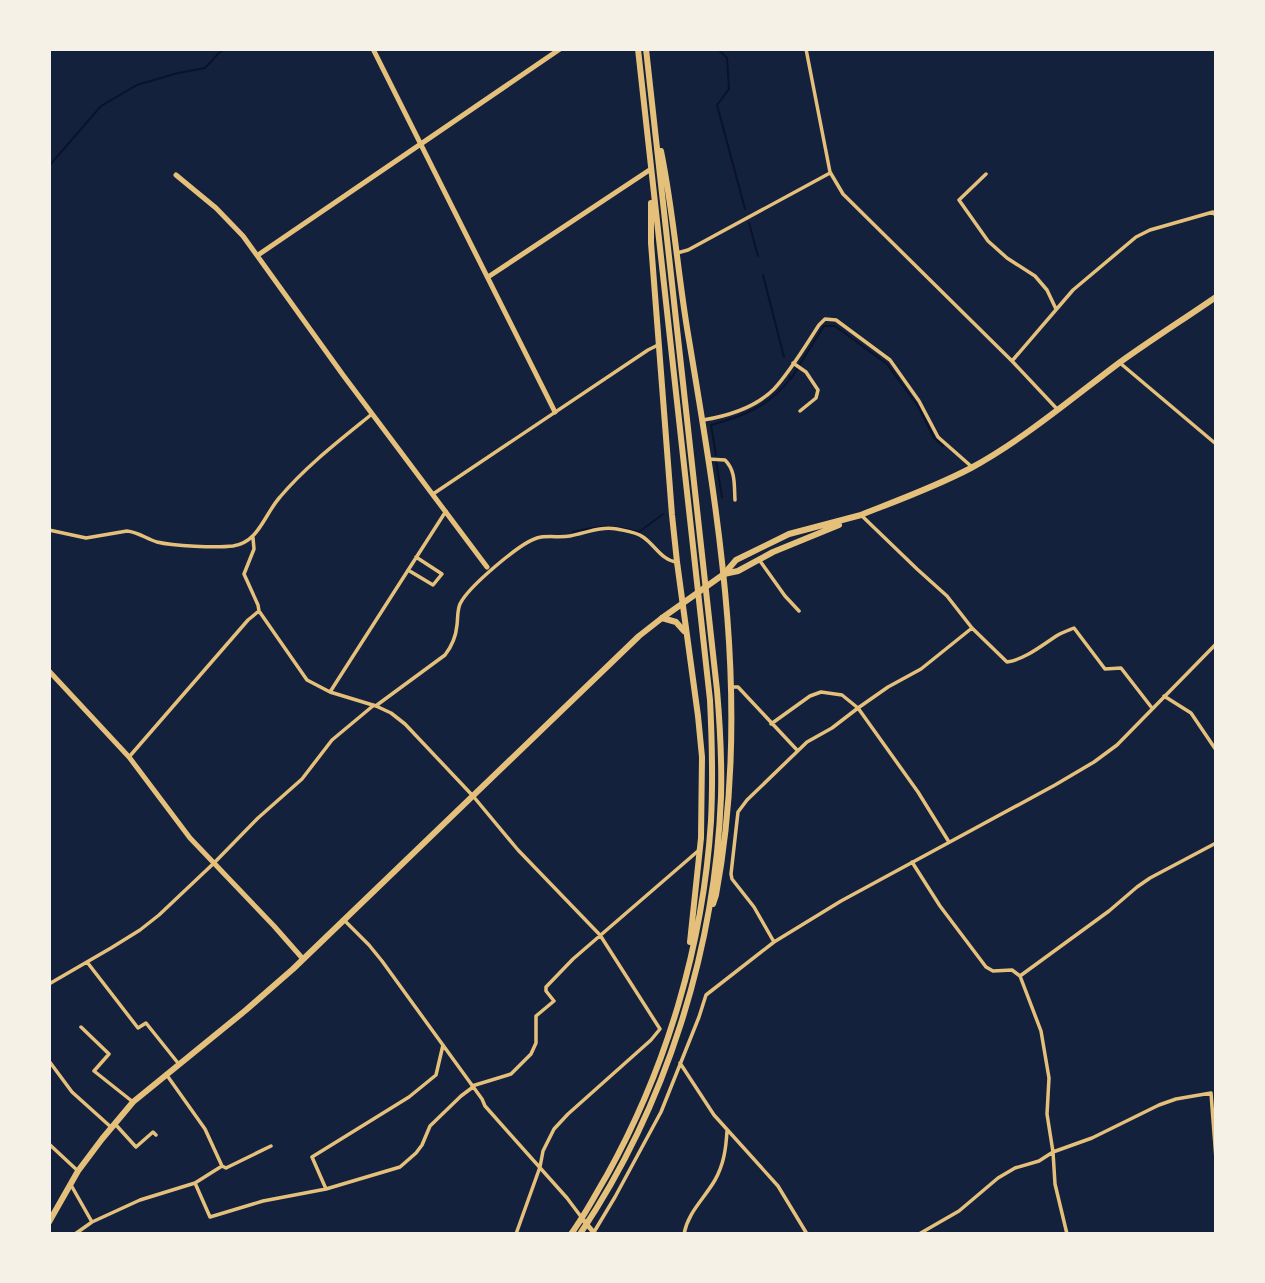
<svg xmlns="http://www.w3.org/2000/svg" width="1265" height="1283" font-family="Spectral,serif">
<rect width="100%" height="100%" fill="#14213d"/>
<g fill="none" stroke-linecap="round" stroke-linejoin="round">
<path stroke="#0b132b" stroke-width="2" d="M 718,49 L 727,58 L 729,89 L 717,105 L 745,209
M 49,166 L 101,106 L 137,85 L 178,73 L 205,68 L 219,53 L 225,49
M 749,223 L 758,256
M 763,275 L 784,357
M 800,364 L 824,326 L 835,326 L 887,364 L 918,406 L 934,438 L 943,446
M 791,379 L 797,369
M 716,455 L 711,425 C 744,416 769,406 790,379 L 790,376
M 716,461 L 722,497
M 573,532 C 601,525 612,525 639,532 L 663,514"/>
<path stroke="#e5c07b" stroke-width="3.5" d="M 806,49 L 830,172 L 843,194 L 1012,361 L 1058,410
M 986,174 L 959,200 L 988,241 L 1007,258 L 1035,276 L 1047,290 L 1056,309
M 677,253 L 688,250 L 830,173
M 1012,361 L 1073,290 L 1136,237 L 1150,230 L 1213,212 L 1216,216
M 793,363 L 806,372 L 818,390 L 816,398 L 800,411
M 1120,363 L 1216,444
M 703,420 C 728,416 756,407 774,389 C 790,372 806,345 819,325 L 825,319 L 836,320 L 890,360 L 919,401 L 938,437 L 972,467
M 708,459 L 725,460 C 736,471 734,485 735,500
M 433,494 L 648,350 L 658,345
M 861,515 L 917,569 L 947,596 L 972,628 L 1007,662 C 1026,659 1042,645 1058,635 C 1063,632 1069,630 1074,628 L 1105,669 L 1121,668 L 1152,708
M 49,530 L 86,538 L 127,531 C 138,532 147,539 157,542 C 173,546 216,548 233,546 C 259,542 264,515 280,497 C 306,466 340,440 372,414
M 253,538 L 254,549 L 244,574 L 258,605 L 259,611 L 307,680 L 330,692 L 376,706 L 391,713 L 405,724 L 473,796 L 518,850 L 600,935 L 660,1029 L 651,1040 L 568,1114 L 554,1129 L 543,1151 L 540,1167 L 516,1234
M 760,561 L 785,596 L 799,611
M 408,570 L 433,585 L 442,574 L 416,557
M 732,687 L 738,687 L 797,750
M 330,692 L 446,511
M 1164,696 L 1191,713 L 1216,750
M 377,705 L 445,655 C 452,646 456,636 457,625 C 458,618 457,611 460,604 C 468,587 520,543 537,538 C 548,535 559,538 570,536 C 586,533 600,526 617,529 C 626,531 636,532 643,537 C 655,545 662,561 677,562
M 771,724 L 810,696 L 821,692 L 842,695 L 858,708 L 918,792 L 949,842
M 129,757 L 248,620 L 259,611
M 912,862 L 940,906 L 986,967 L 993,971 L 1012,970 L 1020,976 L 1041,1031 L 1049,1078 L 1047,1114 L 1053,1152 L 1055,1184 L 1067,1234
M 345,921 L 369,945 L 382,961 L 482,1099 L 485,1106 L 567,1198 L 582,1218
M 774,942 L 754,907 L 732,879 L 731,874 L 738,812 L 747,800 L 807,742 L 832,728 L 858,708 L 888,687 L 921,669 L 972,628
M 87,962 L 138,1028 L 146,1023 L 178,1063
M 1020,976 L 1109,911 L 1137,887 L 1150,878 L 1216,843
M 49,984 L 111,948 L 140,930 L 159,915 L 214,863 L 258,818 L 302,779 L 332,740 L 374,705
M 81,1027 L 109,1054 L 94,1071 L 133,1102
M 49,1061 L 72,1092 L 112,1128
M 680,1063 L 714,1115 L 778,1186 L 807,1234
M 472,1086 L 511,1074 L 531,1054 L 536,1043 L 536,1016 L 554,1001 L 546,991 L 546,987 L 573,959 L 698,851
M 116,1125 L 136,1147 L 153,1132 L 156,1135
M 49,1144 L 78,1171
M 222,1166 L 226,1168 L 271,1146
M 195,1183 L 210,1217 L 263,1201 L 326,1189 L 400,1167 L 416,1153 L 422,1145 L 430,1126 L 461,1096 L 473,1087
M 71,1185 L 92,1222 L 140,1200 L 195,1183 L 222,1166 L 205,1129 L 166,1074
M 326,1189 L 312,1157 L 409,1097 L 436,1075 L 443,1045
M 594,1232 L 615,1197 L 661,1112 L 699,1017 L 706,995 L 774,942 L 841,901 L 1055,785 L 1094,762 L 1117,745 L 1216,644
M 75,1234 L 92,1222
M 684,1234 C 688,1212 704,1199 715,1180 C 724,1164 726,1148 727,1131
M 919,1234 L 959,1211 L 998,1178 L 1015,1168 L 1039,1161 L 1053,1152 L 1092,1138 L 1159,1105 L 1176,1099 L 1211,1093 L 1216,1159"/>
<path stroke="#e5c07b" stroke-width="5" d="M 373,49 L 555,412
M 176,175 L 216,208 L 243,236 L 343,375 L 487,567
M 258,255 L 560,49
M 488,277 L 651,169
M 584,1221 L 595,1234"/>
<path stroke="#e5c07b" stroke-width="5" d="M 49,671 L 129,757 L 190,838 L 274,926 L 303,959"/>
<path stroke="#e5c07b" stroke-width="6" d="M 858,516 C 896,501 935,487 971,468 C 1024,439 1071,399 1119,363 C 1151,340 1184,319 1216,297
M 724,574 L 738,571 L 773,552 L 839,525
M 49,1222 L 78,1171 L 102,1139 L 133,1102 L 246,1010 L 293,969 L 639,636 L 662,618 L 724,574 L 736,560 L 789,534 L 861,515"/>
<path stroke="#e5c07b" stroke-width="6" d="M 661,151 C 674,214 678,278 689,340 C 720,525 751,708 716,895 L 713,904
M 651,203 L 651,243 L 672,515 L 677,562 L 698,716 L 702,757 L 701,838 L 690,942
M 662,618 L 676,622 L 684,631
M 571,1234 C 585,1215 595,1195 607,1175 C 667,1067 703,945 711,821 C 713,781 712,740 710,700 L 638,49
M 580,1234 C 666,1106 715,950 721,797 C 722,761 720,725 717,690 L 646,49"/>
</g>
<rect width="1265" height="1283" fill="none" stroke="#f6f1e7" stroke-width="102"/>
</svg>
